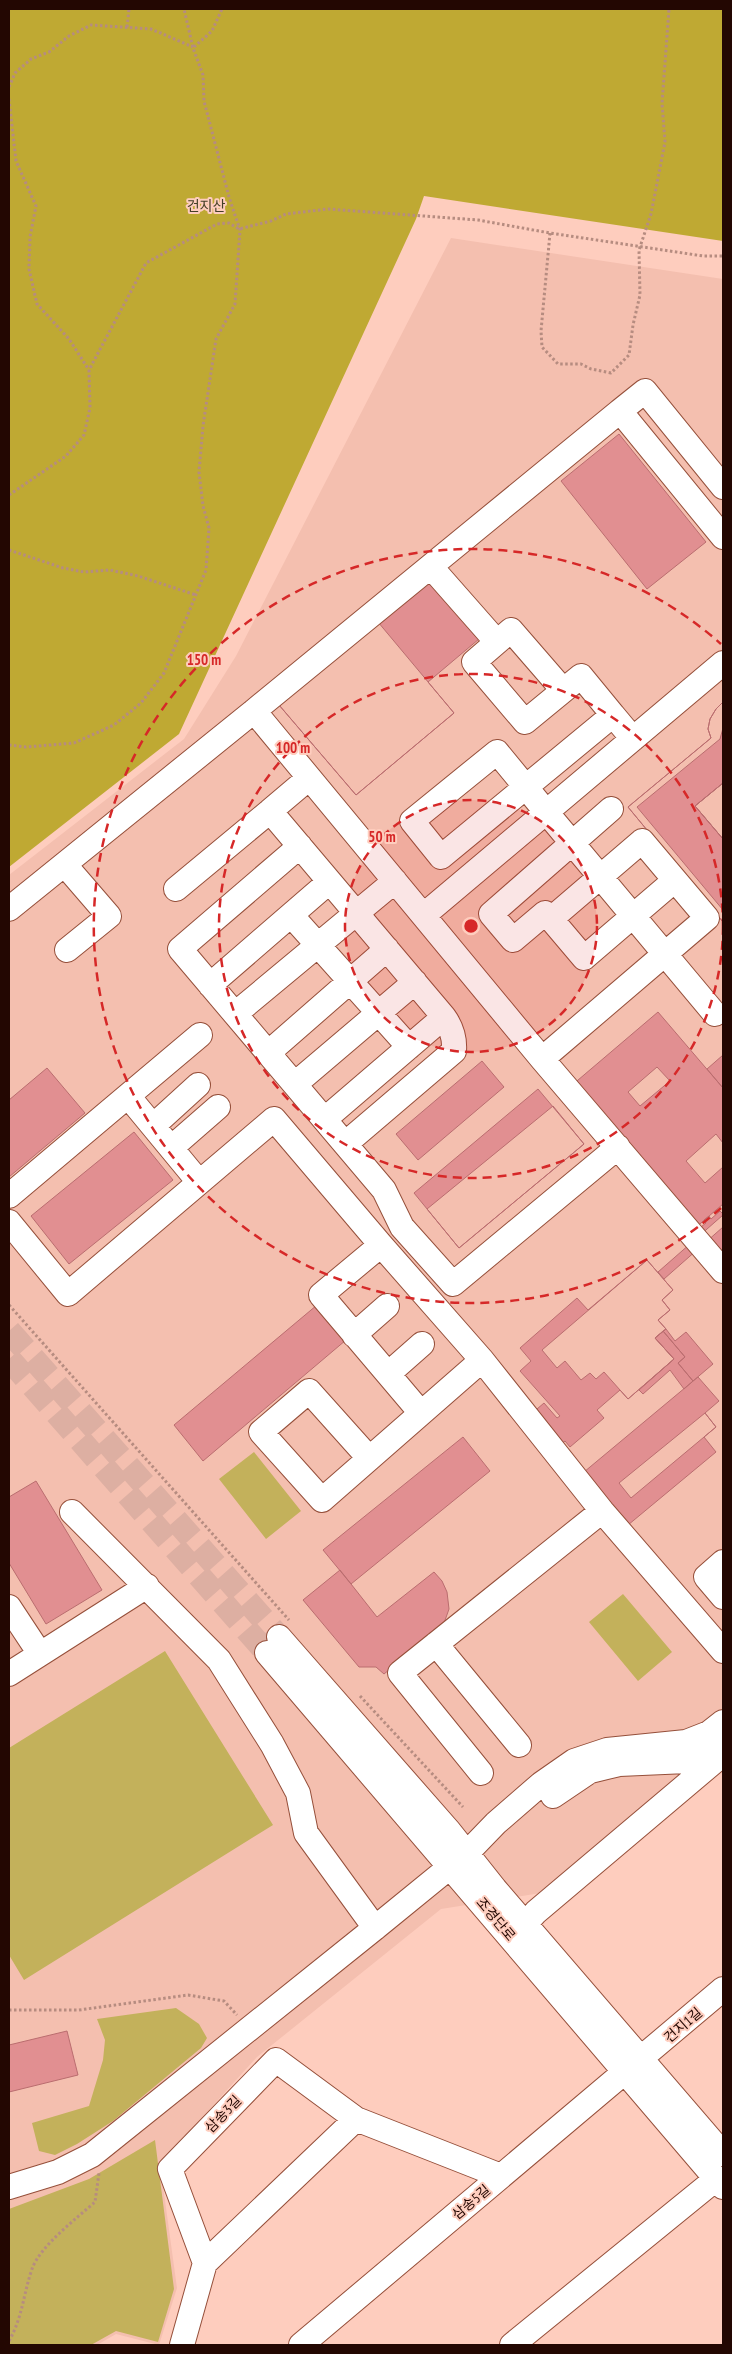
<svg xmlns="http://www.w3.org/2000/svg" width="732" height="2354" font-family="'PT Sans Narrow','Noto Sans KR',sans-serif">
<rect width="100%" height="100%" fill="#fecdbe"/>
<path fill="#f4bfaf" d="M 451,238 L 723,279 L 723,1743 L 547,1892 L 441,1909 L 257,2057 L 160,2164 L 177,2288 L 159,2345 L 116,2334 L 97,2345 L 9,2345 L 9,875 L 184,739 L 236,656 Z"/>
<path fill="#c3b15b" d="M 254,1452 L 301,1511 L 266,1539 L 219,1479 Z
M 623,1594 L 672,1652 L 638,1681 L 589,1622 Z
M 165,1651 L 273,1825 L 24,1980 L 9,1955 L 9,1748 Z
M 176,2008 L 199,2024 L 207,2038 L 201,2048 L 113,2121 L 77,2144 L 55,2155 L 39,2151 L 32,2123 L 89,2106 L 103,2060 L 105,2040 L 97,2019 Z
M 155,2140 L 174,2289 L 158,2342 L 116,2331 L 91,2345 L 9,2345 L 9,2209 L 89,2179 Z"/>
<path fill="#bfa933" d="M 9,9 L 723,9 L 723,241 L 424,196 L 416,219 L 179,734 L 9,867 Z"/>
<path fill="#e18f91" stroke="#ba6d6f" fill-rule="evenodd" d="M 619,434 L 706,542 L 647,589 L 561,481 Z
M 428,580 L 479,639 L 428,682 L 454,713 L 356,795 L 279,705 Z
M 378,622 L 454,713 L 356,795 L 279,705 Z
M 723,702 L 723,922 L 628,807 L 711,738 L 708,729 L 710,719 L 716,709 Z
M 723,702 L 723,783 L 695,806 L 723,839 L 723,922 L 628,807 L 711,738 L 708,729 L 710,719 L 716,709 Z
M 723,728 L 723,783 L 695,806 L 723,839 L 723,910 L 637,807 L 720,739 Z
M 723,783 L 723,839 L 695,806 Z
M 658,1012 L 723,1088 L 723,1143 L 716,1134 L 686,1161 L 705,1183 L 723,1167 L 723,1204 L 694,1229 L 571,1086 ZM 657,1067 L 670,1081 L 640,1106 L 628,1092 Z
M 723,1055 L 723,1088 L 707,1069 Z
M 482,1061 L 504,1087 L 418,1160 L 396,1134 Z
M 47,1068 L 85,1113 L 9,1177 L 9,1100 Z
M 538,1089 L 584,1144 L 459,1248 L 414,1193 Z
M 553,1106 L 584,1144 L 459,1248 L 427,1209 Z
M 134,1132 L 173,1180 L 69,1264 L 31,1216 Z
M 720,1211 L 723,1214 L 723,1259 L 696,1231 L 706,1223 L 704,1220 L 709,1216 L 711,1219 Z
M 723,1215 L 723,1227 L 664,1279 L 658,1272 Z
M 647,1260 L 673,1290 L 662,1300 L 670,1310 L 658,1320 L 666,1329 L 655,1338 L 674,1359 L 628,1399 L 620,1390 L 597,1410 L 604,1418 L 570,1447 L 565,1441 L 558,1447 L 530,1415 L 544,1403 L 557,1418 L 560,1416 L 520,1371 L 531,1361 L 520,1348 L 577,1298 L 588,1310 Z
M 647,1260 L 673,1290 L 662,1300 L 670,1310 L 658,1320 L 666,1329 L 655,1338 L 674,1359 L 628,1399 L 604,1372 L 596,1379 L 590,1373 L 581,1380 L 565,1361 L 557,1368 L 542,1350 Z
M 317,1305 L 346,1340 L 203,1461 L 174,1425 Z
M 666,1329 L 675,1341 L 686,1332 L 713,1364 L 693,1381 L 678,1363 L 685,1357 L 663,1331 Z
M 663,1331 L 685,1357 L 678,1363 L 693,1381 L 684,1389 L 670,1370 L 643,1394 L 639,1390 L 674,1359 L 655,1338 Z
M 698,1377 L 719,1401 L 705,1413 L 716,1427 L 704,1437 L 716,1452 L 622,1530 L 578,1477 Z
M 705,1413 L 716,1427 L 631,1498 L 619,1483 Z
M 463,1437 L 490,1471 L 351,1584 L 323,1550 Z
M 36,1481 L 102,1590 L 46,1624 L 9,1563 L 9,1497 Z
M 340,1570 L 377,1617 L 434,1572 L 442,1581 L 447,1592 L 449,1609 L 443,1626 L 384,1674 L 376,1667 L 359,1667 L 303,1600 Z
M 67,2031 L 78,2075 L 9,2092 L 9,2045 Z"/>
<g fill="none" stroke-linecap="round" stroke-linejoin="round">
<path stroke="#ddafa2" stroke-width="24" stroke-dasharray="24 12" stroke-linecap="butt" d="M 9,1331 L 279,1637
M 9,1359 L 267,1653"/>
<defs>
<path id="minor" d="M 620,411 L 645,391 L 723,487
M 431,567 L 497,642
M 563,690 L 511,630 L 474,662 L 525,722 L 581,676 L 613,715
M 254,711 L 542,1059 L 723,1271
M 633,739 L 613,715 L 441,857 L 412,821 L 497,752 L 547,813 L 715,1014
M 270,811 L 309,778
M 300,846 L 180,949 L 384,1190 L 402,1227 L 453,1284 L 618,1147
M 65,865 L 109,916 L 67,950
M 176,889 L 270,811 L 444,1017 L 325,1119
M 9,909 L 254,711 L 620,411 L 723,537
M 291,915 L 409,1047
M 424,915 L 723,663
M 551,919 L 545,913 L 513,940 L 491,914 L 611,809
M 210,985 L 329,882
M 235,1014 L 395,881
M 268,1053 L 387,949
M 542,1059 L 707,918 L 642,841 L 551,919 L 584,958 L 675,880
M 295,1084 L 415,982
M 128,1096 L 199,1182
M 153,1126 L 198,1085
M 345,1144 L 454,1051 C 455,1038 452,1028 444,1017
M 171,1148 L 218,1107
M 9,1196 L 200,1035
M 9,1222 L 68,1294 L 274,1119 L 381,1245 L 482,1360 L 602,1511 L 723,1651
M 381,1245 L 321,1295 L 421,1413
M 354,1335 L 387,1306
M 388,1374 L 422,1344
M 369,1458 L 309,1391 L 261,1432 L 322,1500 L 482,1360
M 72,1512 L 219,1660 L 272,1744 L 298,1793 L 306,1833 L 375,1928
M 723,1562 L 706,1577 L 723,1597
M 9,1607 L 40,1654
M 279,1637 L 449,1831 L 495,1889 L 723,2154
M 436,1644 L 519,1745
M 267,1653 L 723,2187
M 9,1674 L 147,1586
M 481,1773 L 400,1673 L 602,1511
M 553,1796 L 590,1771 L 619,1764 L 687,1761 L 723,1748
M 526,1923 L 536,1912 L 723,1754
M 9,2187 L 58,2172 L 92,2155 L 375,1928 L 467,1853 L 496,1823 L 541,1784 L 574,1761 L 607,1750 L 686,1742 L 709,1733 L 723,1722
M 205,2263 L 170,2169 L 276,2060 L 356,2119
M 182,2345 L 205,2263 L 356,2119 L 501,2176
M 301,2345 L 723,1989
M 512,2345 L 716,2179"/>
</defs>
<use href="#minor" stroke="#954f3a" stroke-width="26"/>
<path stroke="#b68c80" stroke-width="3" stroke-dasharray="2.5 2.5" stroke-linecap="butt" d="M 127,27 L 129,9
M 194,47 L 212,31 L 222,9
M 9,87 L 15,73 L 31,59 L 49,52 L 69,36 L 91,25 L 151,29 L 193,47
M 9,99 L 16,161 L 36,206 L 30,237 L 29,269 L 37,304 L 69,339 L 89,370
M 550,233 L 541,331 L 542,347 L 558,364 L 581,364 L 591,369 L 611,373 L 629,355 L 633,325 L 640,295 L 639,250 L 651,214 L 665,142 L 662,103 L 669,9
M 9,495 L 66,456 L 84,435 L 90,408 L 89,370 L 146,263 L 217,224 L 229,223 L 239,229 L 271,221 L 286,214 L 328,209 L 478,220 L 550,233 L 703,256 L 723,256
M 9,550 L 63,568 L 84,572 L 110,570 L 138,576 L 196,595
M 9,745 L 26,747 L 74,743 L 114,725 L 141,703 L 164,673 L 206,570 L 209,528 L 203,506 L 199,472 L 203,426 L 216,339 L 235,304 L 240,230 L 229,197 L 204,101 L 203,75 L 193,48 L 184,9
M 9,1305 L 289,1620
M 360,1696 L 463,1807
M 9,2010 L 79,2010 L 188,1995 L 224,2001 L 237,2015
M 9,2341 C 23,2316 23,2295 32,2269 C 40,2246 77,2218 95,2202 L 99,2173"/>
<use href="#minor" stroke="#fff" stroke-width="24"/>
</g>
<circle cx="471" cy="926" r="126" fill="#d62828" fill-opacity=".12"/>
<g fill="none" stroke="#d62828" stroke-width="2.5" stroke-dasharray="9 6">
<circle cx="471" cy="926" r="126"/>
<circle cx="471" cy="926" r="252"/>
<path d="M721 1208A377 377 0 1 1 721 644"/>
</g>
<g text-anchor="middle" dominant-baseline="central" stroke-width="4" stroke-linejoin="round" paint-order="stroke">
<g font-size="14" fill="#443f26" stroke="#fecdbe">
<text x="206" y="206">건지산</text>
</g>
<g font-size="14" fill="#230702" stroke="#fecdbe">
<text transform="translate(496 1919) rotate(50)">조경단로</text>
<text transform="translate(683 2025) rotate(-41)">건지1길</text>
<text transform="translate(223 2114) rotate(-46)">삼송3길</text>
<text transform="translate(471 2202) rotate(-40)">삼송5길</text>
</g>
</g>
<circle cx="471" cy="926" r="8" fill="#d62828" stroke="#fecdbe" stroke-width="2.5"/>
<g font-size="15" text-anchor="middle" font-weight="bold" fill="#d62828" stroke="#fecdbe" stroke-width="4" stroke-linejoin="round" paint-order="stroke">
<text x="204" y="665">150 m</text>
<text x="293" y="753">100 m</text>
<text x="382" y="842">50 m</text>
</g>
<rect width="732" height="2354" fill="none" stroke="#230702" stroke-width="20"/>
</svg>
